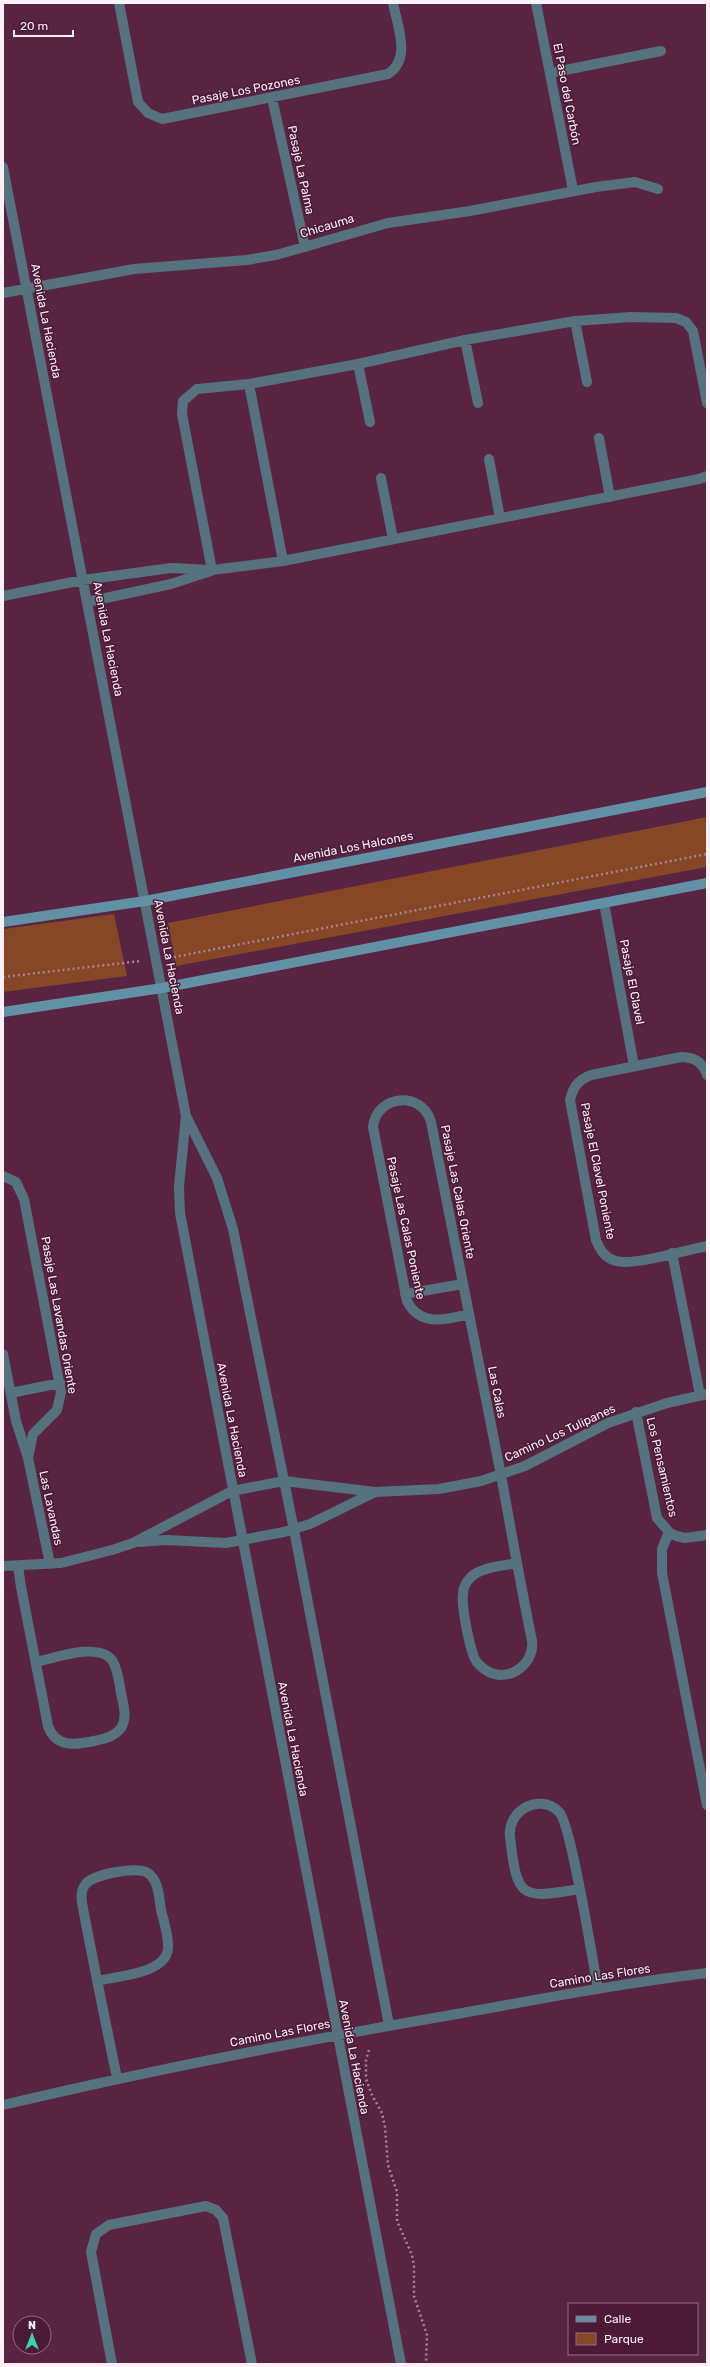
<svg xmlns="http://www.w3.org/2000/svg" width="710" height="2367" font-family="Rubik,sans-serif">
<rect width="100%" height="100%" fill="#582442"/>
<path fill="#854726" d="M 707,817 L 707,867 L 176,966 L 168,923 Z
M 114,914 L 127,976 L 3,992 L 3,929 Z"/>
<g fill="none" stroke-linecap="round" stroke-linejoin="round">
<path stroke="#a78598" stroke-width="2.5" stroke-dasharray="2 3" stroke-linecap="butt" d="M 169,958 L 707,854
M 3,977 L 141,961
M 369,2050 L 366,2060 L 366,2079 L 372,2095 L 382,2113 L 385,2127 L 388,2165 L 397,2192 L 397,2221 L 412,2255 L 414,2266 L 414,2296 L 427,2335 L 426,2364"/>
<path stroke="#55727e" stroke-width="10" d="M 119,3 L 138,102 L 148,113 L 162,119 L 388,74 C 412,59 397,25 393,3
M 536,3 L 573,190
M 550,73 L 661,51
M 272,98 L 305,247
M 3,167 L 186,1116 L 217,1178 L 233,1229 L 294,1530 L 389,2025
M 3,293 L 134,269 L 247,260 L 276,255 L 388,223 L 470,211 L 596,187 L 635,182 L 658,189
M 575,321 L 587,382
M 465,340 L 478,403
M 358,364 L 370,422
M 249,384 L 283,561
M 599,438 L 610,497
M 489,459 L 500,518
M 381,478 L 393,539
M 212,570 L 182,414 L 183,401 L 197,389 L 249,384 L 358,364 L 465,340 L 575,321 L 631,317 L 676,318 L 686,322 L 693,331 L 707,403
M 3,596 L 83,580 L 171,568 L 212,570 L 283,561 L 699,479 L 707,476
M 87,602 L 171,584 L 211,571
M 604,903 L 634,1066
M 707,1075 C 703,1062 693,1057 681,1057 L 591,1075 C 578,1080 573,1087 570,1100 L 596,1240 C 600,1250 605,1258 616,1261 C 634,1266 686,1250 707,1246
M 186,1116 L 179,1186 L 180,1213 L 401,2364
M 3,1176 L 16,1182 L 24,1199 L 61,1392 L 57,1410 L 33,1434 L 28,1458
M 672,1253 L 700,1395
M 405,1294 L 463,1284
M 469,1314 C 446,1320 420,1327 407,1301 L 373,1127 C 376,1095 422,1090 431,1122 L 501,1475 C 511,1531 521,1586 532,1641 C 535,1666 505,1685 484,1669 C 479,1665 474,1660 473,1654 C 469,1643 461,1605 463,1594 C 463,1587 466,1582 471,1577 C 481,1567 503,1566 517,1563
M 3,1354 L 16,1421 L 28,1458 L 50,1564
M 11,1393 L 60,1383
M 636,1412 L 657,1518 L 669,1532 L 676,1536 L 685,1538 L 707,1535
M 669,1532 L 662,1549 L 662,1573 L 707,1805
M 139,1542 L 166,1540 L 226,1543 L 284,1532 L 310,1524 L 375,1492
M 3,1566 L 61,1563 L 112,1550 L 133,1543 L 232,1491 L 284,1481 L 375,1492 L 439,1489 L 481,1481 L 525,1466 L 608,1423 L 667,1403 L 707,1394
M 18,1566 L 21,1587 L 48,1726 C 56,1748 75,1745 94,1741 C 104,1739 114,1737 121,1728 C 128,1717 123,1704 121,1693 C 119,1682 118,1669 112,1660 C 98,1642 55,1658 36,1662
M 579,1889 C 521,1899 517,1899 510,1837 C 507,1811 539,1792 559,1812 C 571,1823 593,1963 598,1989
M 97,1981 C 117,1976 165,1974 168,1949 C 169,1936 164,1922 161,1910 C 159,1897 159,1881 148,1873 C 137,1866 92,1874 85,1885 C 81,1890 81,1896 82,1903 C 93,1961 105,2020 117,2078
M 3,2105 C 151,2070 301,2041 451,2015 C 536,2000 621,1983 707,1973
M 112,2364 L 91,2252 L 96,2234 L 109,2225 L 206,2206 L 216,2210 L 223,2218 L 252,2364"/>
<path stroke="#6290a4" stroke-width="10" d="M 3,922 L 145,901 L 707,792
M 3,1012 L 162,988 L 707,883"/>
</g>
<g text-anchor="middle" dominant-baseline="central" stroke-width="3" stroke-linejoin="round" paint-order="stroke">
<g font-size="12" fill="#fef0f7" stroke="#4c1937">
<text transform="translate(246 90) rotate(-11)">Pasaje Los Pozones</text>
<text transform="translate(567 94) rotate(79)">El Paso del Carbón</text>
<text transform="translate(301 170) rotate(78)">Pasaje La Palma</text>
<text transform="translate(327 226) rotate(-17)">Chicauma</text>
<text transform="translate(46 321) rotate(79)">Avenida La Hacienda</text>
<text transform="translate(108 639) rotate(79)">Avenida La Hacienda</text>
<text transform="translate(353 847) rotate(-11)">Avenida Los Halcones</text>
<text transform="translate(169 957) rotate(79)">Avenida La Hacienda</text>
<text transform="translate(632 982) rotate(79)">Pasaje El Clavel</text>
<text transform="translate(598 1171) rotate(79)">Pasaje El Clavel Poniente</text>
<text transform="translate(458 1192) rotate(79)">Pasaje Las Calas Oriente</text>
<text transform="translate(406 1228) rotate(78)">Pasaje Las Calas Poniente</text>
<text transform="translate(59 1315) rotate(80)">Pasaje Las Lavandas Oriente</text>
<text transform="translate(497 1392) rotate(79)">Las Calas</text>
<text transform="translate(232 1420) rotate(79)">Avenida La Hacienda</text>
<text transform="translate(560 1433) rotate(-25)">Camino Los Tulipanes</text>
<text transform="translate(662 1467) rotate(77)">Los Pensamientos</text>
<text transform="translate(51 1508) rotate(78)">Las Lavandas</text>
<text transform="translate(293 1739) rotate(79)">Avenida La Hacienda</text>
<text transform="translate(600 1976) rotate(-9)">Camino Las Flores</text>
<text transform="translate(280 2033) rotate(-11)">Camino Las Flores</text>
<text transform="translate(354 2057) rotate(79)">Avenida La Hacienda</text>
</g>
</g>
<rect width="710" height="2367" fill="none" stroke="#fef0f7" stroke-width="8"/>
<rect x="568" y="2303" width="130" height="52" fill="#4c1937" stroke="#936f84"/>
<rect x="576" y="2316" width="20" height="6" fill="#6290a4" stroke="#936f84"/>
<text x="604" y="2323" font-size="12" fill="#fef0f7">Calle</text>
<rect x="576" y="2333" width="20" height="12" fill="#854726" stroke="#936f84"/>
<text x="604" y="2343" font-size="12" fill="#fef0f7">Parque</text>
<g transform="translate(32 2335)"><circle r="19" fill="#4c1937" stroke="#936f84"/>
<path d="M0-3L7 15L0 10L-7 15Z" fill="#3dd4a3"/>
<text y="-6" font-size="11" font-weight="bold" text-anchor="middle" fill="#fef0f7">N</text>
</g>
<path d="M14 30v6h59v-6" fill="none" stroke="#fef0f7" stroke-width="2"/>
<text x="20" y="30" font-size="12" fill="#fef0f7" stroke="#4c1937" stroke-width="3" paint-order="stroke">20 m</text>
</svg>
